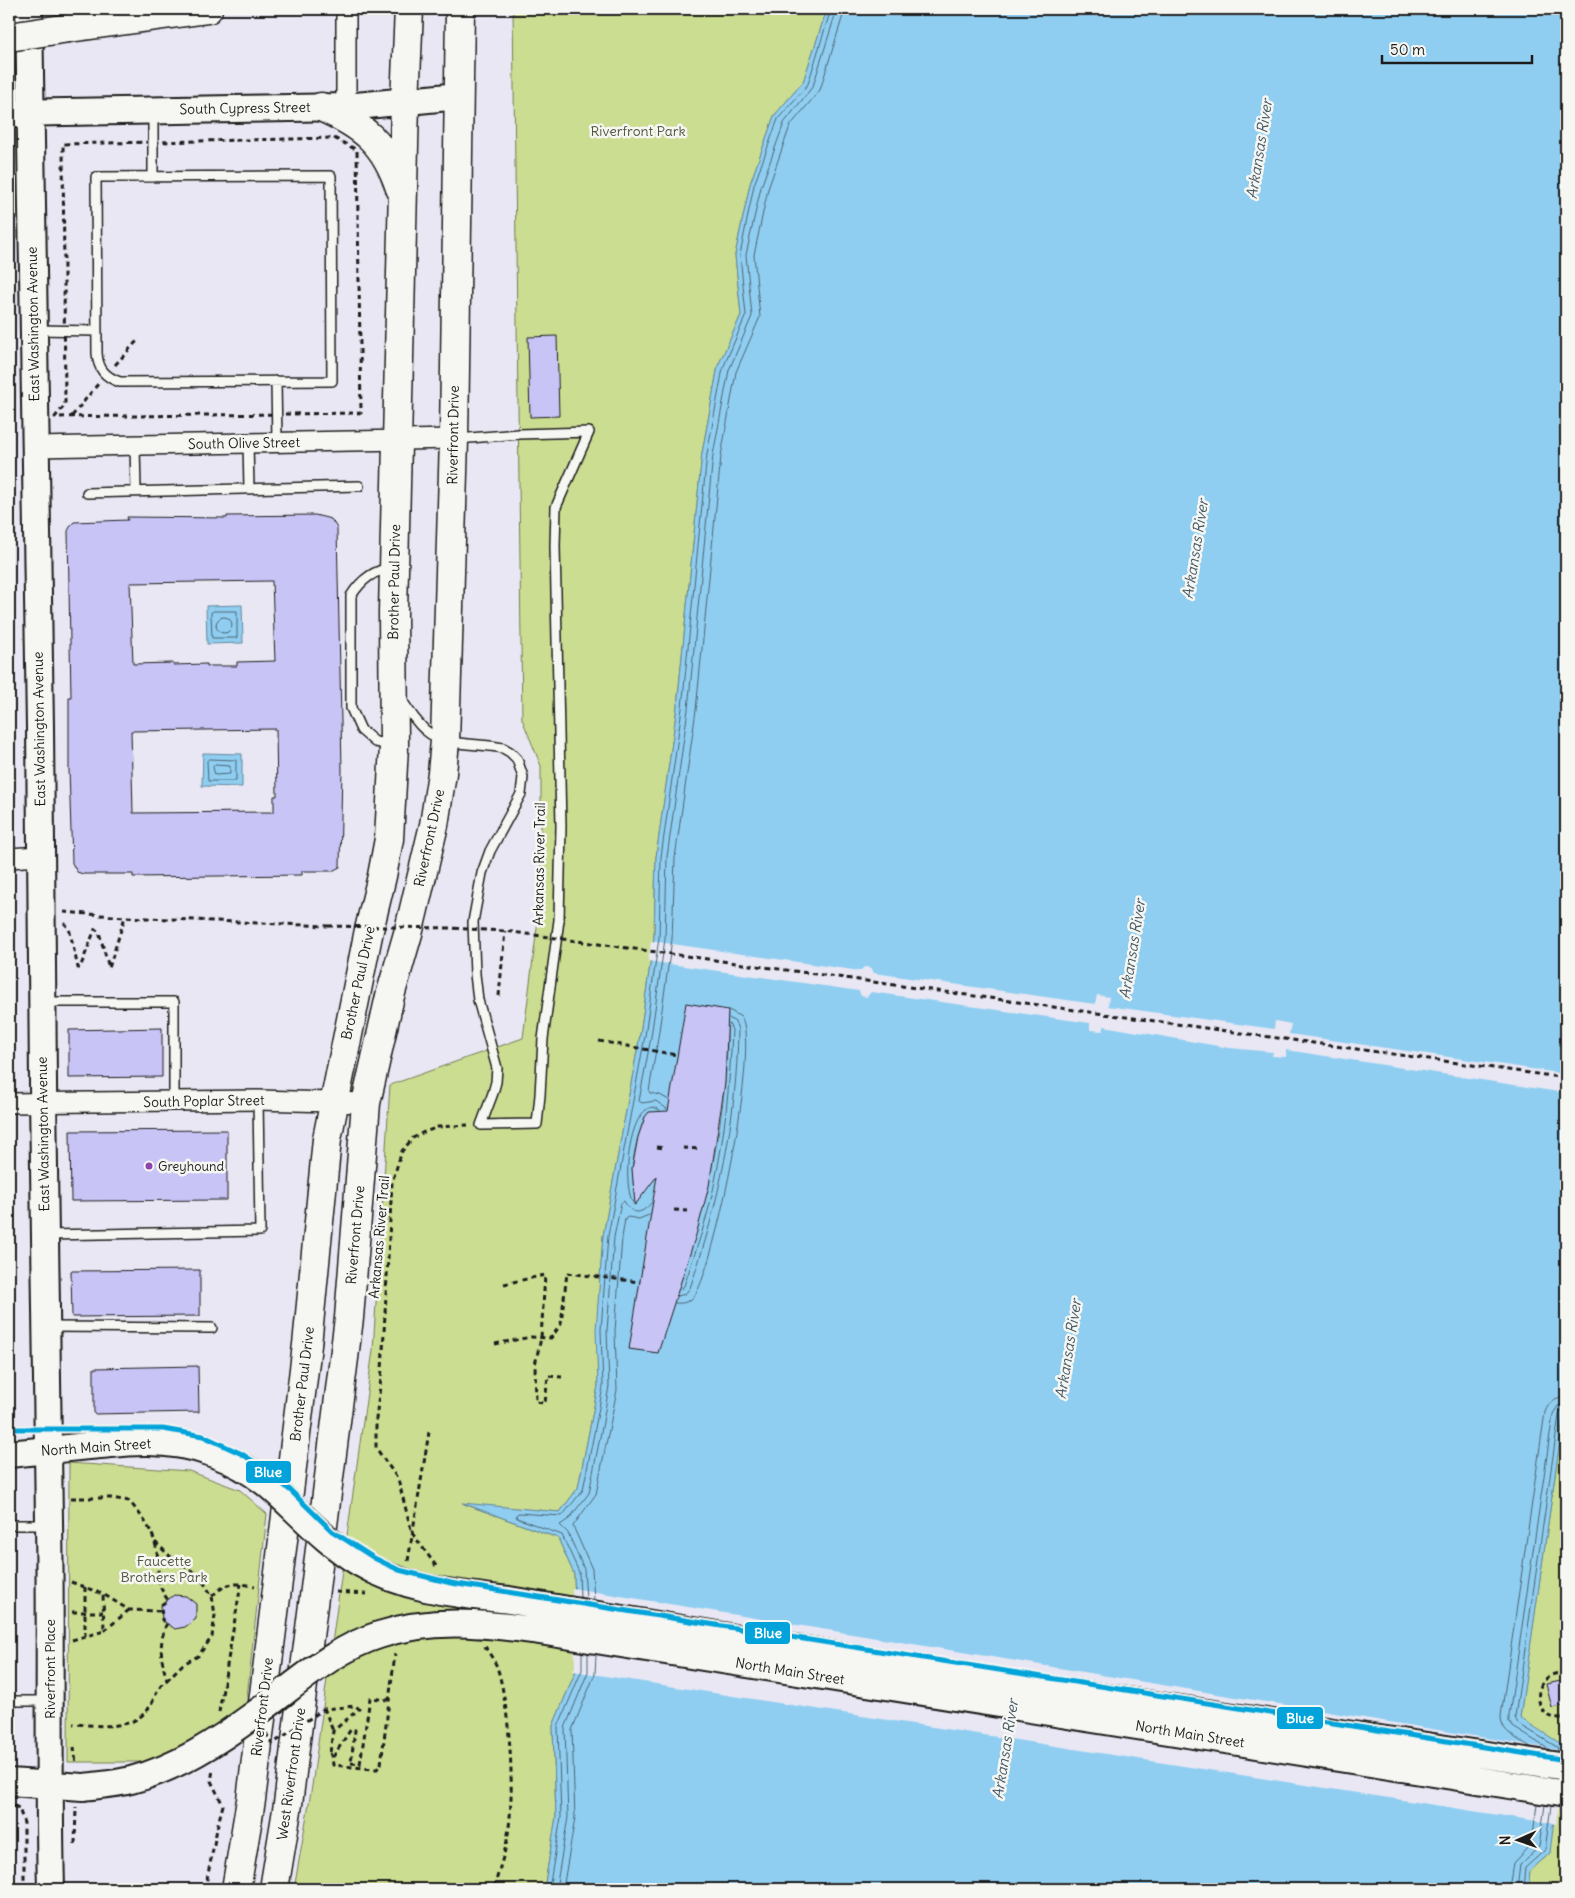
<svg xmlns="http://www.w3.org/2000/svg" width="1575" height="1898" font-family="Delius,sans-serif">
<rect width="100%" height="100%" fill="#e8e7f3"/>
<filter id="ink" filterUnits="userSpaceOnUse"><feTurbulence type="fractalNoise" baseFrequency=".02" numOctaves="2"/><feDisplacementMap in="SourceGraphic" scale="10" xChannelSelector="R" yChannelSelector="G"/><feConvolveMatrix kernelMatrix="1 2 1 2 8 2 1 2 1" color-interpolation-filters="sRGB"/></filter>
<g filter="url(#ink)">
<path fill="#cbdd91" stroke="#747c56" d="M 513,9 L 827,9 L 803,82 L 774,116 L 750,184 L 735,255 L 741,315 L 718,366 L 702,453 L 677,707 L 656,857 L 654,937 L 640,1035 L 603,1236 L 597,1324 L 598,1386 L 578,1488 L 560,1512 L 464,1504 L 558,1538 L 574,1574 L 577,1668 L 553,1726 L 556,1817 L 544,1889 L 294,1889 L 312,1786 L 373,1350 L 390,1085 L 523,1038 L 541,896 L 541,766 L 522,719 Z
M 1566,1399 L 1566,1889 L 1528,1889 L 1530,1871 L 1550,1853 L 1519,1723 Z
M 69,1463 L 189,1471 L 240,1490 L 267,1514 L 246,1706 L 193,1743 L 142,1762 L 68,1762 Z"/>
<path fill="#90cef1" stroke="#62879c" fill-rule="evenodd" d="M 827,9 L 1566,9 L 1566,1399 L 1520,1718 L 1563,1745 L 1550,1853 L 1530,1871 L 1528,1889 L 544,1889 L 556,1817 L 553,1726 L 577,1668 L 574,1574 L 558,1538 L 462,1503 L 560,1512 L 578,1488 L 598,1386 L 596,1330 L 603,1236 L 640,1035 L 654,937 L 656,857 L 677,707 L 702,453 L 718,366 L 741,315 L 735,255 L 750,184 L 774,116 L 803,82 ZM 727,1023 C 729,1114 706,1205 678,1290 ZM 645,1117 L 637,1201 C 628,1173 634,1144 645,1117 Z
M 242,605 L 243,643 L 207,644 L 206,606 Z
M 203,753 L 242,754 L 242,787 L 202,786 Z"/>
<path fill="#e8e7f3" d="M 651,941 L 860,971 L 864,967 L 871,968 L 874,973 L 1095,1004 L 1097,995 L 1109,997 L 1108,1006 L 1274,1029 L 1275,1021 L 1291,1024 L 1289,1034 L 1566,1074 L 1566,1093 L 1286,1050 L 1286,1057 L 1272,1056 L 1273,1052 L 1229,1048 L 1104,1026 L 1103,1031 L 1090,1030 L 1090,1023 L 871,992 L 867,997 L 861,996 L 859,991 L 648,961 Z
M 572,1588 L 1565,1751 L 1556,1824 L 573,1671 L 575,1667 Z"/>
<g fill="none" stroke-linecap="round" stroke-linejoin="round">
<path stroke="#4a6371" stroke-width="1" d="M 214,611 L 237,611 L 237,638 L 212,638 L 211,613 Z
M216 625a8 8 0 1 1 16 0a8 8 0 1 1-16 0Z
M 209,759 L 236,760 L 236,781 L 208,781 L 207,761 Z
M 215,765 L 230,766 L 230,774 L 215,775 L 213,767 Z
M 669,1100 L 660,1095 L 650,1093 L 649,1091 L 658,1038 L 672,939 L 675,858 L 696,710 L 721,456 L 736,372 L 760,317 L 754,255 L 768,189 L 790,126 L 820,90 L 845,9
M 667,1109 L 656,1101 L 642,1103 L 639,1101 L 651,1037 L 665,939 L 667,857 L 688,709 L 713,455 L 729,370 L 752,316 L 746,255 L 761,187 L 784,123 L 813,86 L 837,9
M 634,1205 C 621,1187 628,1109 653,1107 L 660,1110
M 680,1290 L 684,1286 C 695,1253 707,1220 714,1186 C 725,1135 730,1082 732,1030 L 729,1024
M 678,1296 L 685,1294 L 690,1288 C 719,1204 737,1118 738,1029 L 735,1022 L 729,1018
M 675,1303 C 683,1304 690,1302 695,1295 C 716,1263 760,1045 741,1017 L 729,1010
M 580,1597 L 579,1572 L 562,1535 L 517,1518 L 516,1515 L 518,1513 L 562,1516 L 583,1490 L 603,1387 L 601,1330 L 608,1236 L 645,1036 L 659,938 L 661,857 L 682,708 L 707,454 L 723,368 L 746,315 L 740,255 L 754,185 L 778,119 L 808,84 L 831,9
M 586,1598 L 584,1569 L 568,1533 L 560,1525 L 569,1519 L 589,1493 L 603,1422 L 609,1386 L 607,1331 L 614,1237 L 621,1203 L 624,1201 C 633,1217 642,1214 652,1202
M 594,1600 L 592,1569 L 573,1526 L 596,1494 L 617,1390 L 615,1331 L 622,1238 L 625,1219 L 628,1217 L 639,1219 L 649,1215
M 1531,1747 C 1518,1739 1501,1733 1501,1716 L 1545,1412 C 1549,1402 1555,1397 1566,1396
M 1550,1750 L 1513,1727 L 1509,1722 L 1509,1716 L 1553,1414 L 1558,1406 L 1566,1404
M 1558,1751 L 1557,1747 L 1517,1723 L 1515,1717 L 1559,1415 L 1561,1411 L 1566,1410
M 549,1889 L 561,1817 L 558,1727 L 582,1670 L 582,1652
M 556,1889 L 568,1817 L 565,1728 L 588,1672 L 588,1653
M 563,1889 L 575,1818 L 572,1730 L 595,1674 L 596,1655
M 1509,1889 L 1513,1863 L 1532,1843 L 1537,1804
M 1517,1889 L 1520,1865 L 1539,1847 L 1545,1805
M 1523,1889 L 1525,1868 L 1545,1850 L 1551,1806"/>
</g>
<path fill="#c8c4f6" stroke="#1c1c1c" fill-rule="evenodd" d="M 557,336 L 559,416 L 530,417 L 528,337 Z
M 315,515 L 331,519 L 337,528 L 342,769 L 340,867 L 332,871 L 302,871 L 302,875 L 133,877 L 133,874 L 83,874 L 77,872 L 72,863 L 69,769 L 69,697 L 71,697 L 68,531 L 71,525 L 74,522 L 128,520 L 127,517 L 227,518 L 227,516 ZM 272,581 L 275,661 L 237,662 L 237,666 L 207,666 L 207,664 L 173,665 L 173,663 L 133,664 L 130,583 ZM 276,729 L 277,796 L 274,796 L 274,812 L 133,813 L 131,731 Z
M 686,1003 L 728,1010 L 725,1083 L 709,1186 L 696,1235 L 658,1353 L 629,1349 L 657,1176 L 635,1205 L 632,1169 L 638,1137 L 645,1117 L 649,1112 L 668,1111 Z
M 162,1028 L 162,1077 L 69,1078 L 69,1030 Z
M 227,1130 L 227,1200 L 71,1201 L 70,1131 Z
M 200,1270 L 200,1316 L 72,1317 L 71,1271 Z
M 198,1366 L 199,1412 L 94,1414 L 94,1368 Z
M 174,1595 L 186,1596 L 196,1604 L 196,1619 L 185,1627 L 175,1629 L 162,1620 L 161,1605 Z
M 1566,1680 L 1566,1705 L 1552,1708 L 1546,1684 Z"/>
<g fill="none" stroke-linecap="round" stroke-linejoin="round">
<defs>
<path id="lane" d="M 153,113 L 153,177
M 331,176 L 332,381 L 120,382 C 105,377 98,369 97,353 L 96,177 Z
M 36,330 L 97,331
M 276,381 L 277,442
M 248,442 L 249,489
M 135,445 L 136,491
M 87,493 L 359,486
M 401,699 C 408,710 415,721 425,730 C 446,748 478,742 503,748 L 510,752 L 517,759 L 523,777 L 521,794 L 490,851 L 482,873 L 473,922 L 475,974 L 478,1000 L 497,1068 L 496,1082 L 493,1093 L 481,1125 L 537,1124 L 540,1095 L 543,1039 L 559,920 L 561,826 L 555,546 L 556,507 L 589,432 L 519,434 L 457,439
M 392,745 L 375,742 L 361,730 L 351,708 L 351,596 C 361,580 373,570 392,568
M 43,1002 L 174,1002 L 174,1101
M 47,1235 L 260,1231 L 258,1100
M 48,1327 L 212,1328
M 9,1525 L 46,1525
M 9,1701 L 48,1701"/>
<path id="street" d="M 346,107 L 346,9
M 35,447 L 454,439
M 9,858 L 40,856
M 9,1103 L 258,1100 L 366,1103"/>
<path id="secondary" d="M 29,9 C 32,248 37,488 40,727 C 42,992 44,1256 49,1521 C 51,1644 48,1766 51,1889
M 9,113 L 346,107 L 459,96
M 9,1454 L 88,1446
M 9,1782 L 83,1787"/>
<path id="primary" d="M 321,107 C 364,126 385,143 400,188
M 236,1889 L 251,1800 L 307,1345 L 327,1139 L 369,930 L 382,876 L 389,839 L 394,746 L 393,613 L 405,102 L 409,9
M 274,1889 L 288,1804 L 349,1318 L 366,1103 L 390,996 L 409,930 L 434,825 L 442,773 L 445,741 L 454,439 L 460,9"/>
<path id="highway" d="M 69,28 L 208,9"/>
</defs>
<use href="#lane" stroke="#1c1c1c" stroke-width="12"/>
<use href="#street" stroke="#1c1c1c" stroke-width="22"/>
<use href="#secondary" stroke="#1c1c1c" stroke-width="30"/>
<use href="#primary" stroke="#1c1c1c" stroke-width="31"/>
<use href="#highway" stroke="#1c1c1c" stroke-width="31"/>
<path stroke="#1c1c1c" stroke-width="3" stroke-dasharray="5 4" stroke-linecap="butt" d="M 334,138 L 357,150 L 361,413 L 55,417 L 65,405 L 63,144 Z
M 115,365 L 137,341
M 72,416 L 98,384
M 64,912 L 125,917 L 328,926
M 64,923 L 69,928 L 78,968 L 80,968 L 95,929 L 99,932 L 109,968 L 125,917
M 499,996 L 505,931
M 599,1041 L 677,1055
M 657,1147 L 664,1148
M 683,1148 L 700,1149
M 674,1210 L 688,1211
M 504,1284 L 545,1275 L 541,1338 L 535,1365 L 536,1402 L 545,1403 L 548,1376 L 562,1377
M 495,1344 L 531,1337 L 551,1338 L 561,1324 L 567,1273 L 640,1282
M 71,1498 L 111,1498 L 129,1501 C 142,1516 154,1531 157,1552 C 160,1573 154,1581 168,1600 L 161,1605 L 162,1620 L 167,1623 C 158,1643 161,1660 167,1680 C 157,1687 155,1699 148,1709 C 131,1732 98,1725 73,1724
M 155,1542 L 175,1561 L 199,1575 L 212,1596 L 215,1615 L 212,1637 L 198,1656 L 183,1664 L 167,1680
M 408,1561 L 429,1432
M 436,1566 L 412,1533 L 398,1479 L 376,1448 L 376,1419 L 382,1370 L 392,1182 L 402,1151 L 413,1138 L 422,1133 L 438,1127 L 468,1125
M 71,1582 L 103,1594
M 85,1587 L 85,1636
M 336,1592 L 367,1594
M 212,1596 C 228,1581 234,1583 255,1586
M 129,1610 L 104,1631 L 103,1594 L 129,1610 L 162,1611
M 72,1612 L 103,1612
M 72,1640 L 104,1631
M 485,1646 C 489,1654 496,1662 498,1670 C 510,1712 515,1790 508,1834 C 506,1852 498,1871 494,1889
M 1566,1674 C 1532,1667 1527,1722 1566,1719
M 324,1708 L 333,1731
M 219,1712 L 241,1584
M 74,1747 L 76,1764
M 330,1753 L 332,1758 L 333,1765 L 373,1769 L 377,1769 L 381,1764 L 395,1654
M 333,1757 L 351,1729 L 355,1730 L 351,1763
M 351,1763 L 360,1764 L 370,1698 L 388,1700
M 14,1806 L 19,1808 L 24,1823 L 24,1881
M 75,1844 L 76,1807
M 205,1889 L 218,1824 L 223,1805 L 211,1781 L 213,1770"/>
<use href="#lane" stroke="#f6f6f2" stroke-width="9"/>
<use href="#street" stroke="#f6f6f2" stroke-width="19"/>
<use href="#secondary" stroke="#f6f6f2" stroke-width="26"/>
<use href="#primary" stroke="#f6f6f2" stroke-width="28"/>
<use href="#highway" stroke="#f6f6f2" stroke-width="28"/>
<defs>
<path id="secondary-bridge" d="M 88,1446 C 108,1445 128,1441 148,1442 C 191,1442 234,1457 267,1484 C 298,1510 324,1542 360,1563 C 406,1590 457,1594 509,1600 L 961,1676 L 1566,1767
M 83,1787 C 99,1785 116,1784 131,1780 C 177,1768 217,1742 255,1714 C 295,1686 331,1650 379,1635 C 431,1618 479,1623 533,1630 L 1566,1794"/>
<path id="highway-bridge" d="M 9,37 L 69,28"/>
</defs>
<use href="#secondary-bridge" stroke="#1c1c1c" stroke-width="30" stroke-linecap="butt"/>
<use href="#highway-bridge" stroke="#1c1c1c" stroke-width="31" stroke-linecap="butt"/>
<path stroke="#1c1c1c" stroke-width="3" stroke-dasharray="5 4" stroke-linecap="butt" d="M 328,926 L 449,928 L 505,931 L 1566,1078
M 266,1733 L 272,1744 L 324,1709 L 356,1706 L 359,1709 L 333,1731 L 330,1753"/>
<use href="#secondary-bridge" stroke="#f6f6f2" stroke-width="26"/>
<use href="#highway-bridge" stroke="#f6f6f2" stroke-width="28"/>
<defs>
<path id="tram-1" d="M 9,1429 L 163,1429 L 203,1436 L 242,1454 L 265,1469 L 291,1491 L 332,1531 L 374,1558 L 399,1570 L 451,1583 L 1566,1760"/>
</defs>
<use href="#tram-1" stroke="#f6f6f2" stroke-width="9"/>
<use href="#tram-1" stroke="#01a3da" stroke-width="5"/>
</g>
</g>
<circle fill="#8e44ad" stroke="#f6f6f2" stroke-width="2" cx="149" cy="1166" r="4.5"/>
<g text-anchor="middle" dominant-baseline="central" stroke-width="5" stroke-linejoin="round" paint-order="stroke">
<g font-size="13" fill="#1c1c1c" stroke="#f6f6f2" text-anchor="start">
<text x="158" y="1166">Greyhound</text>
</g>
<g font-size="14" fill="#1c1c1c" stroke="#f6f6f2">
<text transform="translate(245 108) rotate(-1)">South Cypress Street</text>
<text transform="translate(33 324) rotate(-91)">East Washington Avenue</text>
<text transform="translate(453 435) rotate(-89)">Riverfront Drive</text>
<text transform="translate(244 443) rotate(-1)">South Olive Street</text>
<text transform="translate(394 582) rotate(-89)">Brother Paul Drive</text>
<text transform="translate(39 729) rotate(-91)">East Washington Avenue</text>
<text transform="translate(429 838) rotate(-78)">Riverfront Drive</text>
<text transform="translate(539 864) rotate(-89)">Arkansas River Trail</text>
<text transform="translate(358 983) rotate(-78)">Brother Paul Drive</text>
<text transform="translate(204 1101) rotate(-1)">South Poplar Street</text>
<text transform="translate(43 1134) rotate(-91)">East Washington Avenue</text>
<text transform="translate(355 1235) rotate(-85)">Riverfront Drive</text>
<text transform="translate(379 1237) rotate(-85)">Arkansas River Trail</text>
<text transform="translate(302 1384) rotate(-83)">Brother Paul Drive</text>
<text transform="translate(96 1447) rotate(-4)">North Main Street</text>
<text transform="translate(50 1669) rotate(-90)">Riverfront Place</text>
<text transform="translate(790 1671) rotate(9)">North Main Street</text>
<text transform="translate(262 1707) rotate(-83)">Riverfront Drive</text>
<text transform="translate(1190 1734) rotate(9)">North Main Street</text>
<text transform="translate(291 1774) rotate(-82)">West Riverfront Drive</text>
</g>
<g font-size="14" fill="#51563f" stroke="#f6f6f2">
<text x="638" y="131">Riverfront Park</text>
<text x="164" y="1561">Faucette<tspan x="164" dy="16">Brothers Park</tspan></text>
</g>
<g font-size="15" font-style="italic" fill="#455a67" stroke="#f6f6f2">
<text transform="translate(1259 149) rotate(-81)">Arkansas River</text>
<text transform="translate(1195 549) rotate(-81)">Arkansas River</text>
<text transform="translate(1132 949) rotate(-81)">Arkansas River</text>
<text transform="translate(1068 1349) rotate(-81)">Arkansas River</text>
<text transform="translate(1005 1749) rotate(-81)">Arkansas River</text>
</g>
</g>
<g stroke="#f6f6f2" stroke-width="2">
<rect x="245" y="1460" width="47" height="24" rx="5" fill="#01a3da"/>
<rect x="744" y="1621" width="47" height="24" rx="5" fill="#01a3da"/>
<rect x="1276" y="1706" width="48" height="24" rx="5" fill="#01a3da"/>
</g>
<g font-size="14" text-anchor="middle" font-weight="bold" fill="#fff">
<text x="268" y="1477">Blue</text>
<text x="768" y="1638">Blue</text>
<text x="1300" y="1723">Blue</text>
</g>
<rect width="1575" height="1898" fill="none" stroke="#f6f6f2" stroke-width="30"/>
<rect x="15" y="15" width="1545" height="1868" fill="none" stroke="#1c1c1c" stroke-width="2" filter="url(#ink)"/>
<g transform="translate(1518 1840) rotate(268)" stroke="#f6f6f2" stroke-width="4" paint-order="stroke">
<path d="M0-4L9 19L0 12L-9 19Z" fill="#1c1c1c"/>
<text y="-8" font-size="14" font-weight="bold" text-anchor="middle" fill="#1c1c1c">N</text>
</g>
<path d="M1382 55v8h150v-8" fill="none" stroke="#1c1c1c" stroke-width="2.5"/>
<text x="1390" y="55" font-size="15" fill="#1c1c1c" stroke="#f6f6f2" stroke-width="4" paint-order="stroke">50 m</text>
</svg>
